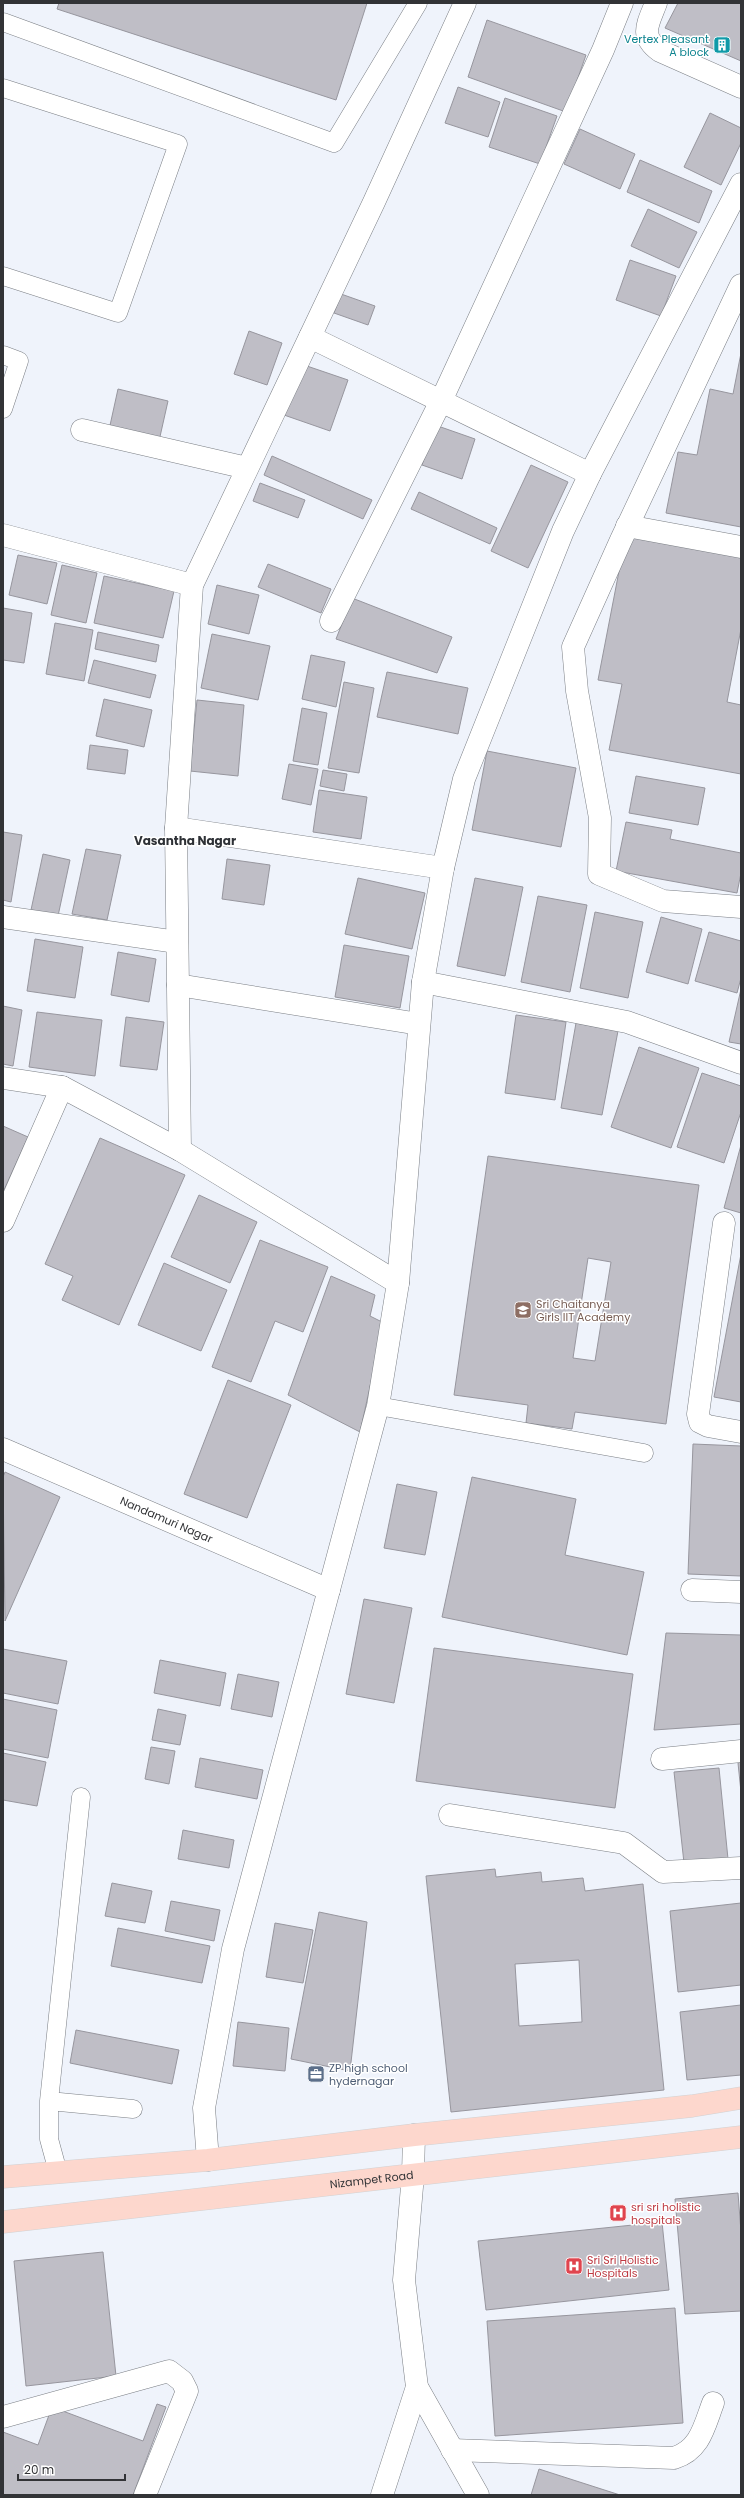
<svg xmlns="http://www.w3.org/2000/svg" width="744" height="2498" font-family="Poppins,sans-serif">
<rect width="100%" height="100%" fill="#eff3fb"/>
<path fill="#bfbec6" stroke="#97969e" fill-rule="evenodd" d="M 59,3 L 367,3 L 336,100 L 57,9 Z
M 678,3 L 741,3 L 741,61 L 665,28 Z
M 487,20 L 586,55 L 566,112 L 468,77 Z
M 458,87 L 500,102 L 488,137 L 445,123 Z
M 505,98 L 557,116 L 540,164 L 489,147 Z
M 710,113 L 741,128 L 741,143 L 721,185 L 684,167 Z
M 580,129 L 635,154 L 620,189 L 564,164 Z
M 640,160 L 712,191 L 699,223 L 627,192 Z
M 648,209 L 697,232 L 679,268 L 631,246 Z
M 630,260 L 676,276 L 661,316 L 616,300 Z
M 341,294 L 375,306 L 368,325 L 334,313 Z
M 249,331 L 282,343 L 267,385 L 234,374 Z
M 741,353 L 741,527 L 666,513 L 678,452 L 697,455 L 710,389 L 733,394 Z
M 301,364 L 348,380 L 330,431 L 284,415 Z
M 118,389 L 168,401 L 159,441 L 109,430 Z
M 435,425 L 475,439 L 462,479 L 422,465 Z
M 272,456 L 372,500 L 363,519 L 264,475 Z
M 531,465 L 568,482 L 528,568 L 491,551 Z
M 260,483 L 305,500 L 298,518 L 253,501 Z
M 419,492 L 497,528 L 490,544 L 411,509 Z
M 626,535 L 741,557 L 741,629 L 727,702 L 741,705 L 741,774 L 609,750 L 622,684 L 598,680 Z
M 18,555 L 57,563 L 47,604 L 9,595 Z
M 268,564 L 331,589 L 321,613 L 258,587 Z
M 62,565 L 97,573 L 86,623 L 51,615 Z
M 104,576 L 174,591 L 163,638 L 94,623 Z
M 217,585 L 259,595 L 249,634 L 208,624 Z
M 352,598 L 452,637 L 437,673 L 336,639 Z
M 3,608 L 32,613 L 24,663 L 3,660 Z
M 55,623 L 93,630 L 84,681 L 46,674 Z
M 98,632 L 159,645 L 156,662 L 95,649 Z
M 212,634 L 270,646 L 258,700 L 201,688 Z
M 311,655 L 345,662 L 336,707 L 302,699 Z
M 94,660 L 156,675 L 150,698 L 88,683 Z
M 387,672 L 468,688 L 458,734 L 377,717 Z
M 344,682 L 374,688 L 359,773 L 328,768 Z
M 104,699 L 152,710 L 144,747 L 96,736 Z
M 197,700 L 244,705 L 238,776 L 190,771 Z
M 302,708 L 327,713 L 318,765 L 293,761 Z
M 90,745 L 128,750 L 125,774 L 87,769 Z
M 487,751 L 576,768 L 561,847 L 472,830 Z
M 289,764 L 318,769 L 311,805 L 282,799 Z
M 323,770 L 347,774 L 344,791 L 320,786 Z
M 636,776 L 705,788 L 698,825 L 629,813 Z
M 319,790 L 367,797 L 361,839 L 313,832 Z
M 626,822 L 672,830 L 670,839 L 741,853 L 741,873 L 737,893 L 616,871 Z
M 3,832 L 22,835 L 11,902 L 3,900 Z
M 86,849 L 121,855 L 107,920 L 72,914 Z
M 43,854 L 70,860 L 58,916 L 31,910 Z
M 227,859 L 270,865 L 264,905 L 222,899 Z
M 358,878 L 425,893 L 412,949 L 345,934 Z
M 475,878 L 523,887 L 505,976 L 457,966 Z
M 538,896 L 587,905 L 570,992 L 521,982 Z
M 595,912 L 643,922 L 628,998 L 580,988 Z
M 661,917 L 702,929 L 688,984 L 646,972 Z
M 709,932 L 741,941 L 741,978 L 737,993 L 695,981 Z
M 35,939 L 83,947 L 75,998 L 27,991 Z
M 344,945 L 409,956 L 400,1008 L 335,997 Z
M 118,952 L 156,959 L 149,1002 L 111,995 Z
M 741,989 L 741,1044 L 729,1042 Z
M 3,1006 L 22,1010 L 13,1066 L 3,1064 Z
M 37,1012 L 102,1020 L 95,1076 L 29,1067 Z
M 516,1015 L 566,1022 L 555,1100 L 505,1093 Z
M 126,1017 L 164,1022 L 157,1070 L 120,1066 Z
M 576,1023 L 618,1031 L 602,1115 L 561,1108 Z
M 639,1047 L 699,1068 L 671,1148 L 611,1127 Z
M 702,1073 L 741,1086 L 741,1112 L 724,1163 L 677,1147 Z
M 3,1126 L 28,1137 L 3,1192 Z
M 100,1138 L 185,1175 L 119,1325 L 62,1300 L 73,1276 L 45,1264 Z
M 741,1145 L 741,1213 L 724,1208 Z
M 488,1156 L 699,1185 L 666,1424 L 575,1412 L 572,1429 L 526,1423 L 528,1405 L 454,1395 ZM 588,1258 L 611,1262 L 595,1361 L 573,1358 Z
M 199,1195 L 257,1222 L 230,1283 L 171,1257 Z
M 260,1240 L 328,1267 L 303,1332 L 275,1321 L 251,1382 L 212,1367 Z
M 741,1254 L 741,1402 L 714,1397 Z
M 164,1263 L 227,1290 L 201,1351 L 138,1325 Z
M 331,1276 L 375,1295 L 370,1316 L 384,1323 L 360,1432 L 288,1395 Z
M 228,1380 L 291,1405 L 247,1518 L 184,1494 Z
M 693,1444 L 741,1446 L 741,1576 L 688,1574 Z
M 5,1472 L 60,1497 L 5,1621 L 3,1477 Z
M 472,1477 L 576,1499 L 565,1555 L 644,1572 L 627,1655 L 442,1617 Z
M 397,1484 L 437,1492 L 425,1555 L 384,1548 Z
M 364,1599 L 412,1608 L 394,1703 L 346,1694 Z
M 666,1633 L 741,1635 L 741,1724 L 654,1730 Z
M 434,1648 L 633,1674 L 615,1808 L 416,1781 Z
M 3,1649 L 67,1661 L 58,1704 L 3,1693 Z
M 160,1660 L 226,1673 L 220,1706 L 154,1693 Z
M 238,1674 L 279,1682 L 272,1717 L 231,1709 Z
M 3,1699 L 57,1710 L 48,1758 L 3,1749 Z
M 158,1709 L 186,1715 L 180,1745 L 152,1740 Z
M 151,1747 L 175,1751 L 169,1784 L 145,1779 Z
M 3,1753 L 46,1762 L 37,1806 L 3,1800 Z
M 200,1758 L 263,1770 L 257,1799 L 195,1787 Z
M 741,1762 L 741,1792 L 738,1763 Z
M 719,1768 L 728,1859 L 684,1863 L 674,1772 Z
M 183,1830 L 234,1840 L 229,1868 L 178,1859 Z
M 495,1869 L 496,1877 L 541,1872 L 542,1882 L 583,1878 L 585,1891 L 643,1884 L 664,2090 L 451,2112 L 426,1876 ZM 579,1960 L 582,2022 L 519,2026 L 515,1964 Z
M 112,1883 L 152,1891 L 145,1923 L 105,1916 Z
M 171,1901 L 220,1910 L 214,1941 L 165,1931 Z
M 741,1903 L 741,1985 L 678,1992 L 670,1911 Z
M 319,1912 L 367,1922 L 350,2071 L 291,2059 Z
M 275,1923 L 313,1930 L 303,1983 L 266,1977 Z
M 118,1928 L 210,1946 L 202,1983 L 111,1966 Z
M 741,2005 L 741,2075 L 687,2080 L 680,2012 Z
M 238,2022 L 289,2028 L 285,2071 L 233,2066 Z
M 76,2030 L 179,2050 L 172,2084 L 70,2063 Z
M 738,2193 L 741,2232 L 741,2311 L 685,2314 L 675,2199 Z
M 662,2222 L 669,2290 L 486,2310 L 478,2241 Z
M 103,2252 L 116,2376 L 26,2386 L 14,2261 Z
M 675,2308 L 683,2423 L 495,2436 L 487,2321 Z
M 157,2404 L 166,2407 L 133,2495 L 3,2495 L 3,2432 L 38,2445 L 52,2407 L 143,2441 Z
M 539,2469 L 620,2495 L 531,2495 Z"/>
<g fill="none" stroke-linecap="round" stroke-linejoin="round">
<defs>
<path id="service" d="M 3,22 L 334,143 L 418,3
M 3,88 L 178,144 L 118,313 L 3,276
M 3,355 L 19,361 L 3,409
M 378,1406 L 644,1453
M 49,2101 L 133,2109
M 58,2172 L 49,2139 L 49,2101 L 81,1797"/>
<g id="minor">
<path d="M 656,3 C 648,24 639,36 660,51 L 741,87"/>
<path d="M 741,285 L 621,540 L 573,647 L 577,691 L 600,818 L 599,874 L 663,901 L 741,907"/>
<path d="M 310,337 L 590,474"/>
<path d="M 82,430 L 247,468"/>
<path d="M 627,526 L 741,547"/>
<path d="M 3,535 L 192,585"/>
<path d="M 331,621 L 441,401 L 603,50 L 622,3"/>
<path d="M 176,828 L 443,868"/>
<path d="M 3,917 L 177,942"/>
<path d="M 423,982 L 627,1022 L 741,1063"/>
<path d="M 178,985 L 419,1024"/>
<path d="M 3,1078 L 62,1087"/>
<path d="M 180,1150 L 176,828 L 192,585 L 374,202 L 465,3"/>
<path d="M 3,1221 L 62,1087 L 180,1150 L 398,1283"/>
<path d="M 724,1223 L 698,1414 L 700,1422 L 708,1426 L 741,1432"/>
<path id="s1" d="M 3,1449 L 329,1590"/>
<path d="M 692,1590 L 741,1592"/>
<path d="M 662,1759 L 741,1751"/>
<path d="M 450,1815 L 624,1843 L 663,1872 L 741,1868"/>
<path d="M 414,2135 L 413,2175 L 404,2280 L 417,2387 L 478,2495"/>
<path d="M 208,2160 L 204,2108 L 233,1949 L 378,1406 L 398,1283 L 423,982 L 443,868 L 464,779 L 563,531 L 590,474 L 741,184"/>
<path d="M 3,2417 L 169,2371 L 182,2381 L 187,2391 L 145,2495"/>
<path d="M 452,2450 L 674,2458 C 700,2450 704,2427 713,2403"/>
<path d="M 382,2495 L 417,2387"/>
</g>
<g id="primary">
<path d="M 3,2177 L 208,2160 L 414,2135 L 692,2106 L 741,2098"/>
<path id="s2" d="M 3,2222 L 741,2137"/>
</g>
</defs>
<use href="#service" stroke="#7b7f85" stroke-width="19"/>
<use href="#minor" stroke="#7b7f85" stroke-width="23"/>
<use href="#primary" stroke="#d2d2d3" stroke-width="23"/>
<use href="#service" stroke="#fff" stroke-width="18"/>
<use href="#minor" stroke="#fff" stroke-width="22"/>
<use href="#primary" stroke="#fdd7cd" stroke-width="22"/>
</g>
<defs>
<symbol id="building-square" viewBox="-11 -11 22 22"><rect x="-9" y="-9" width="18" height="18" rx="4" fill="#0f9aa8" stroke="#fff"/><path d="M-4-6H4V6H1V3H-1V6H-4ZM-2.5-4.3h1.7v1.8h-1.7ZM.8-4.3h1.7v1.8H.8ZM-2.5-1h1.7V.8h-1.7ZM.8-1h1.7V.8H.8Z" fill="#fff"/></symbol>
<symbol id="university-square" viewBox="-11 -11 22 22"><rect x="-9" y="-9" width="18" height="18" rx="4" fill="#8d6e63" stroke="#fff"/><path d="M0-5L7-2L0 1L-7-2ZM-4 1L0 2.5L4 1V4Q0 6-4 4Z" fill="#fff"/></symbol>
<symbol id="office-square" viewBox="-11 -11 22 22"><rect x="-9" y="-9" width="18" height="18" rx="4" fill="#5c6f8a" stroke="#fff"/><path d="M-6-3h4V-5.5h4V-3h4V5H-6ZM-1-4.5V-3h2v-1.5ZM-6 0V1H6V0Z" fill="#fff"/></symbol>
<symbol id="hospital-square" viewBox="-11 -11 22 22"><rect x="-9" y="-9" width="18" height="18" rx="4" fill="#e0444e" stroke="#fff"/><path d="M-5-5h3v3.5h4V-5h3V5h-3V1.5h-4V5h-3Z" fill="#fff"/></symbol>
</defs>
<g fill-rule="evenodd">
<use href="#building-square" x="712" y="35" width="20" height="20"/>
<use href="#university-square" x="513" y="1300" width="20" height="20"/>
<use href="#office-square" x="306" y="2064" width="20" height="20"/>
<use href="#hospital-square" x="608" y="2203" width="20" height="20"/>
<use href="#hospital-square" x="564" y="2256" width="20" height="20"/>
</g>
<g text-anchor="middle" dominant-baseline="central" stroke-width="3" stroke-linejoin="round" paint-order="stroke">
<g font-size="11" fill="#0d838f" stroke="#fff" text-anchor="end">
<text x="709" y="39">Vertex Pleasant<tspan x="709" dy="13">A block</tspan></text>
</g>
<g font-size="11" fill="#785e54" stroke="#fff" text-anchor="start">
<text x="536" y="1304">Sri Chaitanya<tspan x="536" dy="13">Girls IIT Academy</tspan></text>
</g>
<g font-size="11" fill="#323336" stroke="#fff">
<text stroke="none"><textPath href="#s1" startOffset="178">Nandamuri Nagar</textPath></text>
<text stroke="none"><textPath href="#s2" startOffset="371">Nizampet Road</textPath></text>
</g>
<g font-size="11" fill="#4e5e75" stroke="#fff" text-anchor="start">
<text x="329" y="2068">ZP high school<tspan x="329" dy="13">hydernagar</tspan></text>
</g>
<g font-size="11" fill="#be3a42" stroke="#fff" text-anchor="start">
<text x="631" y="2207">sri sri holistic<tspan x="631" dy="13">hospitals</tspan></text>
<text x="587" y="2260">Sri Sri Holistic<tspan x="587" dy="13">Hospitals</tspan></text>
</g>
<g font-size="12" font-weight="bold" fill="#2e3136" stroke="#fff">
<text x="185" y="840">Vasantha Nagar</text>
</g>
</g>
<rect width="744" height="2498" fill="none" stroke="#323336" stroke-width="8"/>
<path d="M18 2474v6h107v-6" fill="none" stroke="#323336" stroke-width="2"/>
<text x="24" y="2474" font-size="12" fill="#323336" stroke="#ffffff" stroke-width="3" paint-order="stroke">20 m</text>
</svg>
